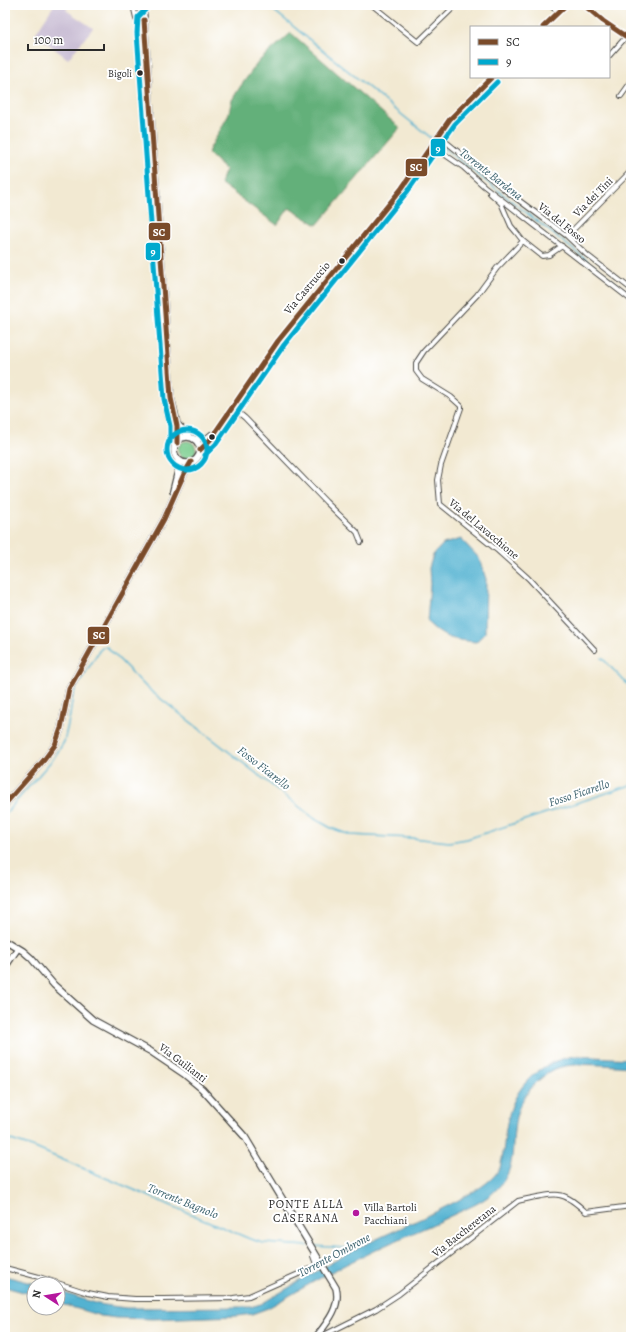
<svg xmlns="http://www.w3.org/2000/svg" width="636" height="1342" font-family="Alegreya,serif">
<rect width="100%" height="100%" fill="#fff"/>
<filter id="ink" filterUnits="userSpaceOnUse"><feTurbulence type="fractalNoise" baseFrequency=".025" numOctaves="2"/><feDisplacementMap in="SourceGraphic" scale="8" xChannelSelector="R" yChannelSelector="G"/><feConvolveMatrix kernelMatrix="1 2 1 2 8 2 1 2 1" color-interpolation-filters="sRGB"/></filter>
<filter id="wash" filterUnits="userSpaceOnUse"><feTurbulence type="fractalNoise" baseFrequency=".012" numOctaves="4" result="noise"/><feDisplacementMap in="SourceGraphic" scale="16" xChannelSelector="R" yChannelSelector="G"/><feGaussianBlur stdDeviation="0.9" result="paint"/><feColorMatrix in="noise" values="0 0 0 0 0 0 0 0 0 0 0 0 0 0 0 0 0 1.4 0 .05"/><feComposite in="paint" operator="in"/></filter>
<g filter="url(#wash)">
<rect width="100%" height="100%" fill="#f2e9d2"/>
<path fill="#cbbfd5" d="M 54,5 L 70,5 L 66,10 L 93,28 L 68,59 L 35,34 Z"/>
<path fill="#7bcd8f" stroke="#537c5d" d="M178 450a9 9 0 1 1 18 0a9 9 0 1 1-18 0Z"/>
<path fill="#64b07a" stroke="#486e52" d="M 291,33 L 400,128 L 317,225 L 289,208 L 277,225 L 220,183 L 226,170 L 208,153 L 209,150 L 228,116 L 232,100 L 240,87 L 259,61 Z"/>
<path fill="#52b2d1" stroke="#3e6e7e" d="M 461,539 L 479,558 L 486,579 L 485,633 L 476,642 C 451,639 446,640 427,622 L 430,584 L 429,568 L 433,555 L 443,544 Z
M 574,1056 L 631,1059 L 631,1067 C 611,1066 580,1062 561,1067 C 552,1069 543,1076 536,1083 C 528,1091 522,1100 518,1110 C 507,1144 523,1170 489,1196 C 480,1203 468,1208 457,1213 C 425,1229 392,1241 361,1257 C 329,1272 298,1291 268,1308 L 252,1314 L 238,1316 L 153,1319 L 116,1318 L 101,1316 L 58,1303 L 58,1291 L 98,1304 L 126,1308 L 239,1307 L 250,1307 L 261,1304 C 295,1284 329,1263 364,1245 C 395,1230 427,1217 457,1201 C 472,1192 491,1184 500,1168 C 504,1154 504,1138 507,1123 C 514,1086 538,1063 574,1056 Z
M 5,1276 L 36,1284 L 34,1284 L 34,1295 L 5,1287 Z"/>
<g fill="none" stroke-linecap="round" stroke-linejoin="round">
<path stroke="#52b2d1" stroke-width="1.5" d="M 267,5 L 406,118 L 631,295
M 602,658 L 631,688
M 5,814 L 53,759 L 64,742 L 70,715 L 73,695 L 76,688 L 99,651 L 103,647 L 107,647 L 147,688 L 315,819 L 331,828 L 350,835 L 412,838 L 449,842 L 467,839 L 631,785
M 5,1138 L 35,1148 L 250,1239 L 263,1243 L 308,1246
M 312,1246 L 347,1248 L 356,1251"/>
</g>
</g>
<g filter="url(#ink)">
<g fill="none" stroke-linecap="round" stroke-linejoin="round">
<defs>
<path id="minor" d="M 133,5 L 140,35
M 372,5 L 418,42 L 456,5
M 550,5 L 558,12
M 584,5 L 603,21 L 631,40
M 543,27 L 566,5
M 609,56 L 626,37
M 621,96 L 631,82
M 449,123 L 445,133 L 445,141 L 505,190 L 567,236 L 587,255 L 631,289
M 431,145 L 463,167 L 484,186
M 484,186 L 631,300
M 490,193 L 501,203 L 511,226 L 516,232 L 523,241 L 542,256 L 549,255 L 562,246
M 567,236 L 631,171
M 523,241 L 497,268 L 477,295 L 424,351 L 416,363 L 416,371 L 422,379 L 451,397 L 461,406 L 461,408 L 441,465 L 438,480 L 440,504 L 498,551 L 528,578 L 595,650
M 233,408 L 245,418 L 326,502 L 357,532 L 361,542
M 194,439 L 205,439 L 211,434
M 200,450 L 210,440 L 278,341 L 402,188 L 438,135 L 450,119 L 492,77
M 5,1268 L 39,1277 L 88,1293 L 108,1297 L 135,1299 L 163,1299 L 233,1298 L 249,1296 L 312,1268 L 316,1264 L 313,1256 L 315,1252
M 320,1337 L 376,1309 L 399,1294 L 518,1201 C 527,1199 551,1193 559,1195 C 569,1196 579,1206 586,1212 L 631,1206"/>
<path id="tertiary" d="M 143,5 L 171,398 C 175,413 179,427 177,443
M 177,424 L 190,437
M174 450a13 13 0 1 1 26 0a13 13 0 1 1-26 0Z
M 173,491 L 178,471 L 178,459
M 5,804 L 44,760 L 55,745 L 61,728 L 69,689 L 164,519 L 184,474 L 191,462
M 5,940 L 23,951 L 31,958 L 54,985 L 93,1020 L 150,1051 L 184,1074 L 202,1089 L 245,1137 L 336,1288 C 341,1307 327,1323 316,1337
M 5,967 L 18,948"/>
</defs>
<use href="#minor" stroke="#494844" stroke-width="6"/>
<use href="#tertiary" stroke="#494844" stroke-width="8"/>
<use href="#minor" stroke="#fff" stroke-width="4"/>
<use href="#tertiary" stroke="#fff" stroke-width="5.5"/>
<defs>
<path id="bus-1" d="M 584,5 L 603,21 L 631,40
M 144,20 L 171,398 L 177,426 L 177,443
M 543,27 L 566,5
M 200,450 L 210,440 L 278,341 L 402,188 L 450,119 L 492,77
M 5,804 L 44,760 L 55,745 L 61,728 L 69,689 L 164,519 L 184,474 L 191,462"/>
<path id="bus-2" d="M 150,5 L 138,17 L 137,33 L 164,399 L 170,426 L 170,442
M167 450a20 20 0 1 1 40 0a20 20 0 1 1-40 0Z
M 205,455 L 216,444 L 284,345 L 407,192 L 455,124 L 497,82"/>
</defs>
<use href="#bus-1" stroke="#fff" stroke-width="8"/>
<use href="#bus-2" stroke="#fff" stroke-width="8"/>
<use href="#bus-1" stroke="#7a4b2a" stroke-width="5"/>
<use href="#bus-2" stroke="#00a9ce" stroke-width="5"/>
</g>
</g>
<g fill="#2b2b2b" stroke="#fff" stroke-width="1.5">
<circle cx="140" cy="73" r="3.5"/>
<circle cx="342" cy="261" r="3.5"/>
<circle cx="212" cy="437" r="3.5"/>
</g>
<circle fill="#b5179e" stroke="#fff" stroke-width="1.5" cx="356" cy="1213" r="4"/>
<g text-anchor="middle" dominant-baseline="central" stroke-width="4" stroke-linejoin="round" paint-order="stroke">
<g font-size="10" fill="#2b2b2b" stroke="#fff" text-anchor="end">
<text x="132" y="73">Bigoli</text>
</g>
<g font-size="11" fill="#2b2b2b" stroke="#fff">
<text transform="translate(593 197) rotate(-45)">Via dei Tini</text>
<text transform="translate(562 223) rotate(39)">Via del Fosso</text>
<text transform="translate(307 288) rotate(-50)">Via Castruccio</text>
<text transform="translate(484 529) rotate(40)">Via del Lavacchione</text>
<text transform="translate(183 1063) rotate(37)">Via Guilianti</text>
<text transform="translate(464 1231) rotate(-38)">Via Baccheretana</text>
</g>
<g font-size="11" fill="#2b2b2b" stroke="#fff" text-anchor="start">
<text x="364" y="1207">Villa Bartoli<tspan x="364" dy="13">Pacchiani</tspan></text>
</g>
<g font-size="12" font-style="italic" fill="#3b616d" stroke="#fff">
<text transform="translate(491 174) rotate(38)">Torrente Bardena</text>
<text transform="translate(264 768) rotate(38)">Fosso Ficarello</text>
<text transform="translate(579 793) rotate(-18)">Fosso Ficarello</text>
<text transform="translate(183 1201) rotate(22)">Torrente Bagnolo</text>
<text transform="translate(334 1255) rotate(-28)">Torrente Ombrone</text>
</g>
<g font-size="12" letter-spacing="1" fill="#2b2b2b" stroke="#fff">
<text x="306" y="1204">PONTE ALLA<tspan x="306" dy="14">CASERANA</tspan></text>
</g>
</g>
<g stroke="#fff" stroke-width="1.5">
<rect x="430" y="138" width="16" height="19" rx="4" fill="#00a9ce"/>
<rect x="405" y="158" width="23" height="19" rx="4" fill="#7a4b2a"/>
<rect x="148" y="222" width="23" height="19" rx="4" fill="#7a4b2a"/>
<rect x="145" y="242" width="16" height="19" rx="4" fill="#00a9ce"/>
<rect x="87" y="626" width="23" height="19" rx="4" fill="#7a4b2a"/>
</g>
<g font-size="11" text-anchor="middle" font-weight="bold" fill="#fff">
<text x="438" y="152">9</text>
<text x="416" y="171">SC</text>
<text x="159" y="236">SC</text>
<text x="153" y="255">9</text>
<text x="99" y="639">SC</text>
</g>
<rect width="636" height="1342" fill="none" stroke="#fff" stroke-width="20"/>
<rect x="470" y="26" width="140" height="52" fill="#ffffff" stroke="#aaaaaa"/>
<rect x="478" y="39" width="20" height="6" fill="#7a4b2a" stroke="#aaaaaa"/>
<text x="506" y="46" font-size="12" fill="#2b2b2b">SC</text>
<rect x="478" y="59" width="20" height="6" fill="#00a9ce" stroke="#aaaaaa"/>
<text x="506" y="66" font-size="12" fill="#2b2b2b">9</text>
<g transform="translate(46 1296) rotate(282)"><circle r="19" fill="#ffffff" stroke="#aaaaaa"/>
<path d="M0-3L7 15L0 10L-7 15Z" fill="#b5179e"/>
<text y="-6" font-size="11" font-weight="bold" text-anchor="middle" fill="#2b2b2b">N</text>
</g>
<path d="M28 44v6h76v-6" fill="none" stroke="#2b2b2b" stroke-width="2"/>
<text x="34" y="44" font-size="12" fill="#2b2b2b" stroke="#ffffff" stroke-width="3" paint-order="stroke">100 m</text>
</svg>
